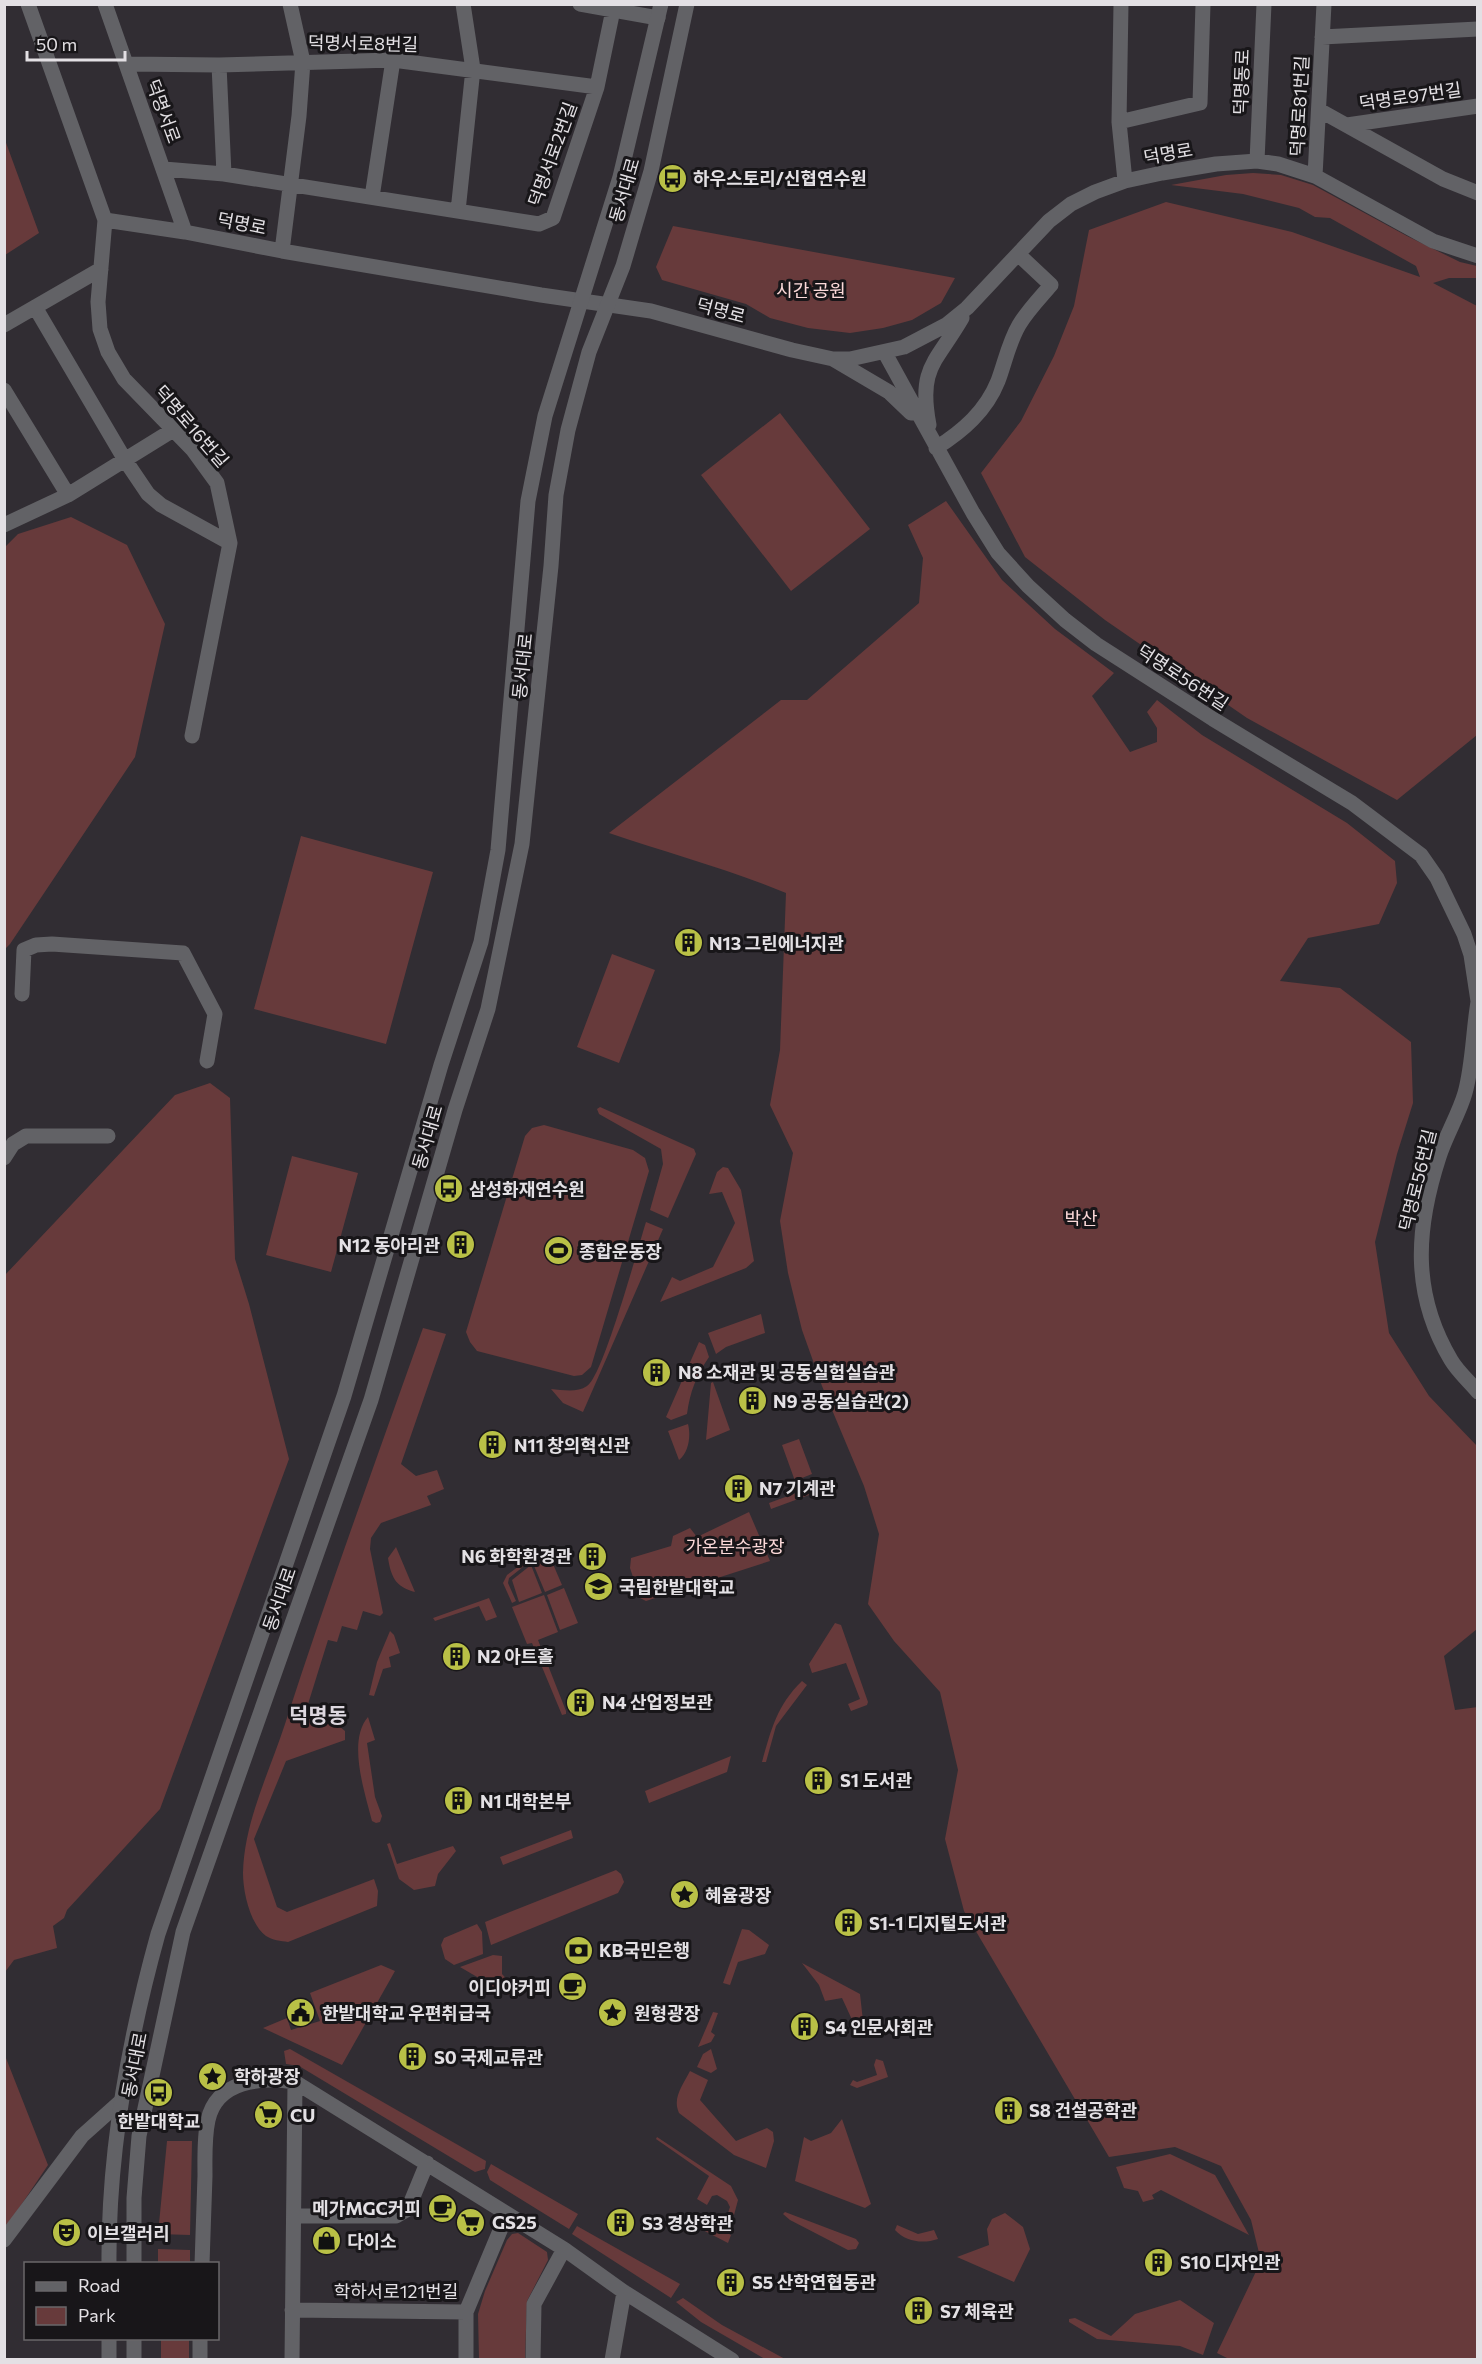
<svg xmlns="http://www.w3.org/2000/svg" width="1482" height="2364" font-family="Commissioner,'Noto Sans KR',sans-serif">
<rect width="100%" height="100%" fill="#312d33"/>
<path fill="#673a3b" d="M 5,140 L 39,233 L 5,255 L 4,255 Z
M 1253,173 L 1281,175 L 1313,185 L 1407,236 L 1460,262 L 1477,266 L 1477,278 L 1449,278 L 1433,283 L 1477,306 L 1477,735 L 1397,800 L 1247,718 L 1105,620 L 1025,557 L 981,473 L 1021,421 L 1054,356 L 1074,306 L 1089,230 L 1166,202 L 1292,232 L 1420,277 L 1416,266 L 1330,218 L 1315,217 L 1299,208 L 1243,194 L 1171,185 L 1226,175 Z
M 673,226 L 955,278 L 941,303 L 912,320 L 883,328 L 850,333 L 808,328 L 770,318 L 746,304 L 662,280 L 656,267 Z
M 780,413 L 870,529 L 791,591 L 701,475 Z
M 946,501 L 1002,580 L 1055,629 L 1114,673 L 1092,696 L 1130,752 L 1157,742 L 1157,728 L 1147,712 L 1157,700 L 1202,735 L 1347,823 L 1395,861 L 1397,883 L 1379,924 L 1308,938 L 1280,981 L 1340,988 L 1411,1042 L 1413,1103 L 1397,1154 L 1375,1242 L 1389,1333 L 1429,1396 L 1477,1446 L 1477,1629 L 1444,1656 L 1455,1710 L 1478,1707 L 1477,2359 L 1231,2360 L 1217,2353 L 1261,2261 L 1251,2220 L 1221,2166 L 1175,2147 L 1109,2157 L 964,1911 L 945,1839 L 958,1770 L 940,1692 L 894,1641 L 868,1604 L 879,1534 L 864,1486 L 822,1386 L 802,1330 L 788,1273 L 780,1221 L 793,1153 L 770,1105 L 780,1050 L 786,893 C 728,869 668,853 609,833 L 781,700 L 807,700 L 919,603 L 923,558 L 908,525 Z
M 71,517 L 127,545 L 165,624 L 135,757 L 10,944 L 5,949 L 5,547 L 18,534 Z
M 301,836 L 433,872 L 386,1044 L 254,1009 Z
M 612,954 L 655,970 L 619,1063 L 577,1047 Z
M 210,1083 L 230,1098 L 235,1259 L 249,1304 L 289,1459 L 160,1809 L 67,1910 L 64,1918 L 53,1926 L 57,1948 L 14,1960 L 5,1972 L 5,1275 L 175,1095 Z
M 600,1107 L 694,1149 L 696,1154 L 668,1218 L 650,1210 L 663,1164 L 661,1149 L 599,1114 L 597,1109 Z
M 544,1125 L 633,1150 L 645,1158 L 649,1171 L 591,1367 L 582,1375 L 574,1376 L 477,1351 L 470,1342 L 466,1332 L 525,1136 L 532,1128 Z
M 292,1156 L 358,1173 L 331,1272 L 266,1255 Z
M 723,1167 L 728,1168 L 741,1190 L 754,1261 L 746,1268 L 660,1302 L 672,1277 L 680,1281 L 713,1267 L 735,1223 L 722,1192 L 709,1194 L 717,1172 Z
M 646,1222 L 663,1229 L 583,1412 L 563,1403 L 551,1389 C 563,1390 577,1393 587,1386 C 603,1377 638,1247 646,1222 Z
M 761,1314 L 765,1333 L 726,1347 L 716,1354 L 708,1333 Z
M 423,1328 L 446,1334 L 401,1464 L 416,1476 L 437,1470 L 444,1489 L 427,1496 L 431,1505 L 381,1523 L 371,1538 L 370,1549 L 383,1613 L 380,1616 L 363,1611 L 357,1630 L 342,1626 L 337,1642 L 328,1640 L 304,1717 L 339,1726 L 345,1731 L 345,1740 L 286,1761 L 254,1839 L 277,1907 L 287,1912 L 374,1879 L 378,1891 L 377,1906 L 288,1942 C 281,1941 272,1940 266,1936 C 250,1924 243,1892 243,1873 C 244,1822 269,1773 285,1724 C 328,1591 376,1460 423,1328 Z
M 699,1342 L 705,1345 L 709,1357 C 696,1376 690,1392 687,1414 L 671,1420 L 666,1417 Z
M 713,1382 L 730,1430 L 706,1440 L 711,1383 Z
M 688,1424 C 691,1435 689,1453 679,1460 L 668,1431 Z
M 799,1439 L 812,1474 L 802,1478 L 809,1495 L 771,1509 L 769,1503 L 799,1492 L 782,1445 Z
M 749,1512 L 770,1561 L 646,1601 L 640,1598 L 630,1568 L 631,1558 L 671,1546 L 673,1536 L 690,1528 L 697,1537 Z
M 396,1547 L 415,1592 C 395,1587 391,1576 388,1558 Z
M 542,1549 L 543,1551 L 509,1578 L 508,1583 L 516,1601 L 512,1603 L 503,1583 L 507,1575 Z
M 547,1555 L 550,1557 L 562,1585 L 545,1592 L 532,1561 Z
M 531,1565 L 542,1593 L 519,1602 L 512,1580 Z
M 564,1588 L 578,1623 L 560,1630 L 547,1595 Z
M 544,1595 L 558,1632 L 538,1640 L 566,1711 L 566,1714 L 562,1715 L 532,1643 L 527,1644 L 512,1607 Z
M 489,1598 L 497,1617 L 486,1621 L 479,1606 L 435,1621 L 433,1618 Z
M 835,1623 L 841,1625 L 868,1702 L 867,1705 L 851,1711 L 848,1704 L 860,1699 L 846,1663 L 812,1673 L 809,1664 Z
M 390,1631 L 394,1635 L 400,1653 L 389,1657 L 391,1667 L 383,1669 L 374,1696 L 369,1695 L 377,1662 Z
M 802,1681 L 807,1685 L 776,1726 L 766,1762 L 762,1762 C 771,1730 777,1705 802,1681 Z
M 368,1717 L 375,1740 L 367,1743 L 375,1797 L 382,1816 L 380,1822 L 376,1823 L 372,1821 C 365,1793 347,1741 368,1717 Z
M 731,1756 L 727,1772 L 649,1803 L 645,1791 Z
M 571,1830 L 573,1838 L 503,1865 L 500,1857 Z
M 390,1843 L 397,1864 L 453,1846 L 456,1851 L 438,1874 L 435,1886 L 414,1890 L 399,1879 L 387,1844 Z
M 616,1870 L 621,1874 L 624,1882 L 618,1893 L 491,1945 L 485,1922 Z
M 477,1924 L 482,1932 L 483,1954 L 454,1965 L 445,1959 L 441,1945 L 444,1938 Z
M 742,1929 L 749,1930 L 769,1945 L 765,1954 L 738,1962 L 730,1985 L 723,1983 Z
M 493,1955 L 502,1956 L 502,1974 L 514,1987 L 516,1992 L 508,1995 L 460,1967 Z
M 802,1963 L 860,1994 L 863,2021 L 854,2024 L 842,1998 L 825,2001 L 819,1985 Z
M 381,1965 L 395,1971 L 342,2065 L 263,2028 L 287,2018 L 291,2030 L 320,2021 L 310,1993 Z
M 713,2012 L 718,2013 L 711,2032 L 715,2035 L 711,2042 L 698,2047 Z
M 290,2049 L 486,2161 L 485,2169 L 475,2172 L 299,2066 L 286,2064 L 284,2051 Z
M 711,2049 L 717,2069 L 711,2073 L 697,2067 L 703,2054 Z
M 4,2053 L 48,2165 L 5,2229 L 4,2229 Z
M 876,2059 L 883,2061 L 888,2077 L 857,2088 L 850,2085 L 853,2080 L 857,2082 L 877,2075 L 874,2065 Z
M 690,2071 L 708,2080 L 700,2100 L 736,2141 L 767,2128 L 773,2132 L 774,2141 L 766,2168 L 734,2155 L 679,2113 C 672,2098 683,2085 690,2071 Z
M 842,2119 L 871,2204 L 865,2208 L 795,2181 L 804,2137 L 811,2141 L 831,2133 Z
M 657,2137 L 731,2186 L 738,2200 L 734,2215 L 728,2213 L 730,2207 L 727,2201 L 717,2195 L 712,2196 L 707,2205 L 697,2199 L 709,2176 L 656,2139 Z
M 167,2141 L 192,2141 L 190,2235 L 158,2234 Z
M 1170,2154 L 1215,2175 L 1249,2235 L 1161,2190 L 1152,2195 L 1154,2199 L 1143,2202 L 1138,2191 L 1124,2188 L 1116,2167 Z
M 491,2164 L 578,2214 L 569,2229 L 490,2180 L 487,2172 Z
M 785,2212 L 856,2239 L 859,2243 L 856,2249 L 848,2250 L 790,2220 L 783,2214 Z
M 1005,2213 L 1023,2227 L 1030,2249 L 1014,2282 L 957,2257 L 989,2245 L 987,2229 L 992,2219 Z
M 696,2217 L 731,2235 L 728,2243 L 693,2225 Z
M 897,2225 L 918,2234 L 934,2230 L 938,2239 C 923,2244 906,2242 895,2230 Z
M 577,2226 L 680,2284 L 671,2298 L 572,2234 Z
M 518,2233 L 547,2252 L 548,2260 L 527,2301 L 525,2359 L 479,2359 L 478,2314 L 485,2291 L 507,2240 L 512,2234 Z
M 158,2249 L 190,2250 L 190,2263 L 158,2263 Z
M 683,2298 L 722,2325 L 785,2359 L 765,2359 L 701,2322 L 676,2302 Z
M 1180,2300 L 1214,2323 L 1203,2355 L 1180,2346 L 1097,2339 L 1069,2322 L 1069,2319 L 1075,2318 L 1111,2336 L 1135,2314 Z
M 161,2339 L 189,2339 L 189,2359 L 161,2359 Z"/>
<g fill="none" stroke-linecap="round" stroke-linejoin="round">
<path stroke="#626266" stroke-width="15" d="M 28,4 L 105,220 L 185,232 L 282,251 L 541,295 L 651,311 L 792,350 L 833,359 L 850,359 L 904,347 L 946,325 L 967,308 L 1049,221 L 1071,204 L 1095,192 L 1125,181 L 1162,173 L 1216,164 L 1257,161 L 1278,164 L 1315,176 L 1433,241 L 1478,256
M 105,4 L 185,232
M 580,4 L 658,18
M 1121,4 L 1119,122 L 1125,181
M 1322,37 L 1478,29
M 127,64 L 219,65 L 393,60 L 597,87
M 219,65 L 224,174
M 1319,110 L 1443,179 L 1478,193
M 1119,122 L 1200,103 L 1203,4
M 1347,125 L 1478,106
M 1257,161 L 1264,4
M 164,169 L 224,174 L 539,224 L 553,218 L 597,87 L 613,10
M 1315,176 L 1324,4
M 372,197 L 393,60
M 458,211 L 473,69 L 463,4
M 105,220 L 98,302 L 100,329 L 108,352 L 124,379 L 193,450 L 217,483 L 230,543 L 192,736
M 282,251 L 299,116 L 303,62 L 290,4
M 35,307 L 125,460 L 148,494 L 161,505 L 230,543
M 4,325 L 101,269
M 885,353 L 973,513 L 998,553 L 1028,586 L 1065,620 L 1096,644 L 1213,719 L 1352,803 L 1421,855 L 1437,878 L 1464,934 L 1471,955 L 1478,1001
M 833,359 L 889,392 L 911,413
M 4,390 L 68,495
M 929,425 C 918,367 936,363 962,318
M 936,448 C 963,431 986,411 998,381 C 1005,362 1009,342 1019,325 C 1028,310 1040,298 1051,285 L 1018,254
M 4,525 L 68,495 L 173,430
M 22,994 L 24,950 L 36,945 L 52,944 L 183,953 L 215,1014 L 207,1061
M 1478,1002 C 1473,1031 1473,1064 1465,1093 C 1459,1114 1446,1135 1439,1157 C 1416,1228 1411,1293 1451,1360 C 1458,1372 1469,1381 1478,1392
M 4,1158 L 13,1144 L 26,1136 L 108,1136
M 294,2216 L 396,2216 L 408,2209 L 427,2163
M 4,2240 L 82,2136 L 120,2102
M 202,2264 C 203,2234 204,2205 205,2176 C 205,2158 204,2138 208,2120 C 217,2080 261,2077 295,2082 L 564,2249 L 624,2292 L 732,2360
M 292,2310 L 466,2312
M 200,2360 L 200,2338
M 292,2360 L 295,2082
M 466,2360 L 466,2312 L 507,2214
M 533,2360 L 534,2304 L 564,2249
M 612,2360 L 624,2292"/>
<path stroke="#626266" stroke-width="15" d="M 109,2264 C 108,2151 128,2042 158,1934 L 344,1396 L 441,1065 L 481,942 L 498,850 L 528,501 L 545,416 L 620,177 L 661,4
M 134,2264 L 134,2198 L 139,2136 L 183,1932 L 371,1400 L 455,1110 L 488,1009 L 522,844 L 551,566 L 556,495 L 568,430 L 589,352 L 623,266 L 651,171 L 687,4
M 109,2338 L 109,2360
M 134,2360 L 134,2338"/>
</g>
<defs>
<symbol id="bus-disc" viewBox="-11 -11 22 22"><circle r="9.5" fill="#b9c046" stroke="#181619"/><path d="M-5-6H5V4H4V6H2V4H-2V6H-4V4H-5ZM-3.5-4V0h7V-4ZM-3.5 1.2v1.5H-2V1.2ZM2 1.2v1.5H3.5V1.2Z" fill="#111"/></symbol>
<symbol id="building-disc" viewBox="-11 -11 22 22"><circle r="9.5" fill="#b9c046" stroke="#181619"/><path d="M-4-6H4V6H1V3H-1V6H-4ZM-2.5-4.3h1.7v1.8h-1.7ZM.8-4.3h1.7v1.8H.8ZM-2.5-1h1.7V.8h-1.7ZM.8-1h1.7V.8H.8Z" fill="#111"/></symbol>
<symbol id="stadium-disc" viewBox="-11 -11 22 22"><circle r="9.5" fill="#b9c046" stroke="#181619"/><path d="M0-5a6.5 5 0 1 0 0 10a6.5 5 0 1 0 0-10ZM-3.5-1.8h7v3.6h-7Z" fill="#111"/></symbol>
<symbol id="university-disc" viewBox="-11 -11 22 22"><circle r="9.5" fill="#b9c046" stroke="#181619"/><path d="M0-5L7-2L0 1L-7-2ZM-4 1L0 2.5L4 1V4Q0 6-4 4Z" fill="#111"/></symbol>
<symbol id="sight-disc" viewBox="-11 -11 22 22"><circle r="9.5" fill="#b9c046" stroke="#181619"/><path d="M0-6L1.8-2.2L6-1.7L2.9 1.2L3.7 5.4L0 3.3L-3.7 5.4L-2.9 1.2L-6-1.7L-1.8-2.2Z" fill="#111"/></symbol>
<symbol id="bank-disc" viewBox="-11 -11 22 22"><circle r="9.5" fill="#b9c046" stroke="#181619"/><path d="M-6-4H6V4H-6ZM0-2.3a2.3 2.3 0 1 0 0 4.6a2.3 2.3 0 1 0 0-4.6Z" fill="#111"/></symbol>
<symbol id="cafe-disc" viewBox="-11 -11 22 22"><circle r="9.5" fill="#b9c046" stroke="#181619"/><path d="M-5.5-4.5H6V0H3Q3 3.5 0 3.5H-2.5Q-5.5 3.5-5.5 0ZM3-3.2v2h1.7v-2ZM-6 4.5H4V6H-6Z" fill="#111"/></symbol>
<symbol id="civic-disc" viewBox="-11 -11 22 22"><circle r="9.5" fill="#b9c046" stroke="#181619"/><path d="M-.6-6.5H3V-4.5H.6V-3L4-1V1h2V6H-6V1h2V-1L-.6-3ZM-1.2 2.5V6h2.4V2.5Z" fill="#111"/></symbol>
<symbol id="supermarket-disc" viewBox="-11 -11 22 22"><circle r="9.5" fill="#b9c046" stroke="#181619"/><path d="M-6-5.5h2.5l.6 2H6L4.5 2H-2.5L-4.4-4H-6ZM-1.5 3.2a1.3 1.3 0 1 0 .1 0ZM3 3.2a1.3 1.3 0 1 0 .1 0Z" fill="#111"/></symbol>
<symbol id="theatre-disc" viewBox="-11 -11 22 22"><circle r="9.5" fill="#b9c046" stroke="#181619"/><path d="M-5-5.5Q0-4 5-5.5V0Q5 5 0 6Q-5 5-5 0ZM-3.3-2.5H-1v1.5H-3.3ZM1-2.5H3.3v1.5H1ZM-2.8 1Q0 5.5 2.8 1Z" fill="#111"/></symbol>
<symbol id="shop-disc" viewBox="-11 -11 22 22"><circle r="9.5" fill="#b9c046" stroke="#181619"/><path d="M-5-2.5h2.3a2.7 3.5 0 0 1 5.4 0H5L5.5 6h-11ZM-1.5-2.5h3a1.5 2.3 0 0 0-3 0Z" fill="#111"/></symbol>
</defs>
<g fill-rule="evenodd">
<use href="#bus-disc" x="656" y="162" width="33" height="33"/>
<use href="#building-disc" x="672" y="926" width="33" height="33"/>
<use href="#bus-disc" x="432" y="1172" width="33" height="33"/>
<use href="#building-disc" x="444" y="1228" width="33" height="33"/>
<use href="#stadium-disc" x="542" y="1234" width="33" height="33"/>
<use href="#building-disc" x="640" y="1356" width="33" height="33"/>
<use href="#building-disc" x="736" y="1384" width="33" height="33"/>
<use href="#building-disc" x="476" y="1428" width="33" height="33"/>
<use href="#building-disc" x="722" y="1472" width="33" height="33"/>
<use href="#building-disc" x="576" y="1540" width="33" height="33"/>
<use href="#university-disc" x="582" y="1570" width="33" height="33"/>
<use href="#building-disc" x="440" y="1640" width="33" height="33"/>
<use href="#building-disc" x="564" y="1686" width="33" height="33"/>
<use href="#building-disc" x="802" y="1764" width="33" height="33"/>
<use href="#building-disc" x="442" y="1784" width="33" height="33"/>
<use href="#sight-disc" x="668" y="1878" width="33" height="33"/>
<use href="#building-disc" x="832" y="1906" width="33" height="33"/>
<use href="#bank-disc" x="562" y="1934" width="33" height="33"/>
<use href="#cafe-disc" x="556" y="1970" width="33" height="33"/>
<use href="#civic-disc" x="284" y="1996" width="33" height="33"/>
<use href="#sight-disc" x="596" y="1996" width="33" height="33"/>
<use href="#building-disc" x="788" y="2010" width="33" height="33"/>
<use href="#building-disc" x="396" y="2040" width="33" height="33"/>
<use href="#sight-disc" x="196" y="2060" width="33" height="33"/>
<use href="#bus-disc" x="142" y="2076" width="33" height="33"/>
<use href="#building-disc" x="992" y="2094" width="33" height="33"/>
<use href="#supermarket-disc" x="252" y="2098" width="33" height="33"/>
<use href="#cafe-disc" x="426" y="2192" width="33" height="33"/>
<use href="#supermarket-disc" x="454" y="2206" width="33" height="33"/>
<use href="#building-disc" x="604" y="2206" width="33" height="33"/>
<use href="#theatre-disc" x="50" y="2216" width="33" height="33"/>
<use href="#shop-disc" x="310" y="2224" width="33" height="33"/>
<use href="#building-disc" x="1142" y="2246" width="33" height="33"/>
<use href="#building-disc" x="714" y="2266" width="33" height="33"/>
<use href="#building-disc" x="902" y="2294" width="33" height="33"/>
</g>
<g text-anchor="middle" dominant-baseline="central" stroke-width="6" stroke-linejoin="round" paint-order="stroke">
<g font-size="18" fill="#e3e0e4" stroke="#181619">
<text transform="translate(363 43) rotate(1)">덕명서로8번길</text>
<text transform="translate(1241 82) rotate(-88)">덕명동로</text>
<text transform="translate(1410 96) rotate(-8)">덕명로97번길</text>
<text transform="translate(1299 106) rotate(-87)">덕명로81번길</text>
<text transform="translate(164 111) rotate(70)">덕명서로</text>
<text transform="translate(1168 153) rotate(-10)">덕명로</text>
<text transform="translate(552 154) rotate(-70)">덕명서로2번길</text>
<text transform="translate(624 190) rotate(-74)">동서대로</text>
<text transform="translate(242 223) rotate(11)">덕명로</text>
<text transform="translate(721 310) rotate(15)">덕명로</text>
<text transform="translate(192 426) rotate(49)">덕명로16번길</text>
<text transform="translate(522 666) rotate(-84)">동서대로</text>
<text transform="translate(1183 677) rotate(33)">덕명로56번길</text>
<text transform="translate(427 1137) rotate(-74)">동서대로</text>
<text transform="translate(1417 1180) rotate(-76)">덕명로56번길</text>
<text transform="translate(279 1599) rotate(-71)">동서대로</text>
<text transform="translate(134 2065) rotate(-79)">동서대로</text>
<text x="396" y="2291">학하서로121번길</text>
</g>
<g font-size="18" font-weight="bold" fill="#e3e0e4" stroke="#181619" text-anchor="start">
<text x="693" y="178">하우스토리/신협연수원</text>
<text x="709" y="943">N13 그린에너지관</text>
<text x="469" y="1189">삼성화재연수원</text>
<text x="440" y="1245" text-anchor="end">N12 동아리관</text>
<text x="579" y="1251">종합운동장</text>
<text x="678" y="1372">N8 소재관 및 공동실험실습관</text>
<text x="773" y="1401">N9 공동실습관(2)</text>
<text x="514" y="1445">N11 창의혁신관</text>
<text x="759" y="1488">N7 기계관</text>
<text x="572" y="1556" text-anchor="end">N6 화학환경관</text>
<text x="619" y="1587">국립한밭대학교</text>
<text x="477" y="1656">N2 아트홀</text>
<text x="602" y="1702">N4 산업정보관</text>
<text x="840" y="1780">S1 도서관</text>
<text x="480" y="1801">N1 대학본부</text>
<text x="705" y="1895">혜윰광장</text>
<text x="869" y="1923">S1-1 디지털도서관</text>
<text x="599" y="1950">KB국민은행</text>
<text x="551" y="1987" text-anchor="end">이디야커피</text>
<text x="322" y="2013">한밭대학교 우편취급국</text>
<text x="634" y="2013">원형광장</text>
<text x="825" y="2027">S4 인문사회관</text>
<text x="434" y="2057">S0 국제교류관</text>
<text x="234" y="2076">학하광장</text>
<text x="1029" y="2110">S8 건설공학관</text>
<text x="290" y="2115">CU</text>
<text x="159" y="2121" text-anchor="middle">한밭대학교</text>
<text x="421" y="2208" text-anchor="end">메가MGC커피</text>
<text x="492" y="2222">GS25</text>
<text x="642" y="2223">S3 경상학관</text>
<text x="87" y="2233">이브갤러리</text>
<text x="347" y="2241">다이소</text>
<text x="1180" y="2262">S10 디자인관</text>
<text x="752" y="2282">S5 산학연협동관</text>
<text x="940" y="2311">S7 체육관</text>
</g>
<g font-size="18" fill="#fcd9d9" stroke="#181619">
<text x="811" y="290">시간 공원</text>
<text x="1081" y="1218">박산</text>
<text x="735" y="1546">가온분수광장</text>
</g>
<g font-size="21" font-weight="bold" fill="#ddd7df" stroke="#181619">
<text x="318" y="1714">덕명동</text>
</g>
</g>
<rect width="1482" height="2364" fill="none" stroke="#e3e0e4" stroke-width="12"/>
<rect x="24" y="2262" width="195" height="78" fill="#181619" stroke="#69676a" stroke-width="1.5"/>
<rect x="36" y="2282" width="30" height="9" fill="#626266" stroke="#69676a" stroke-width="1.5"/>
<text x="78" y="2292" font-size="18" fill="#e3e0e4">Road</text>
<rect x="36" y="2307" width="30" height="18" fill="#673a3b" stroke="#69676a" stroke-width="1.5"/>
<text x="78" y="2322" font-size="18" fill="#e3e0e4">Park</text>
<path d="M27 51v9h98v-9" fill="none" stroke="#e3e0e4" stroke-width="3"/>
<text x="36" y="51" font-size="18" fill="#e3e0e4" stroke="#181619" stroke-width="4.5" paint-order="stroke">50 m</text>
</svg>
